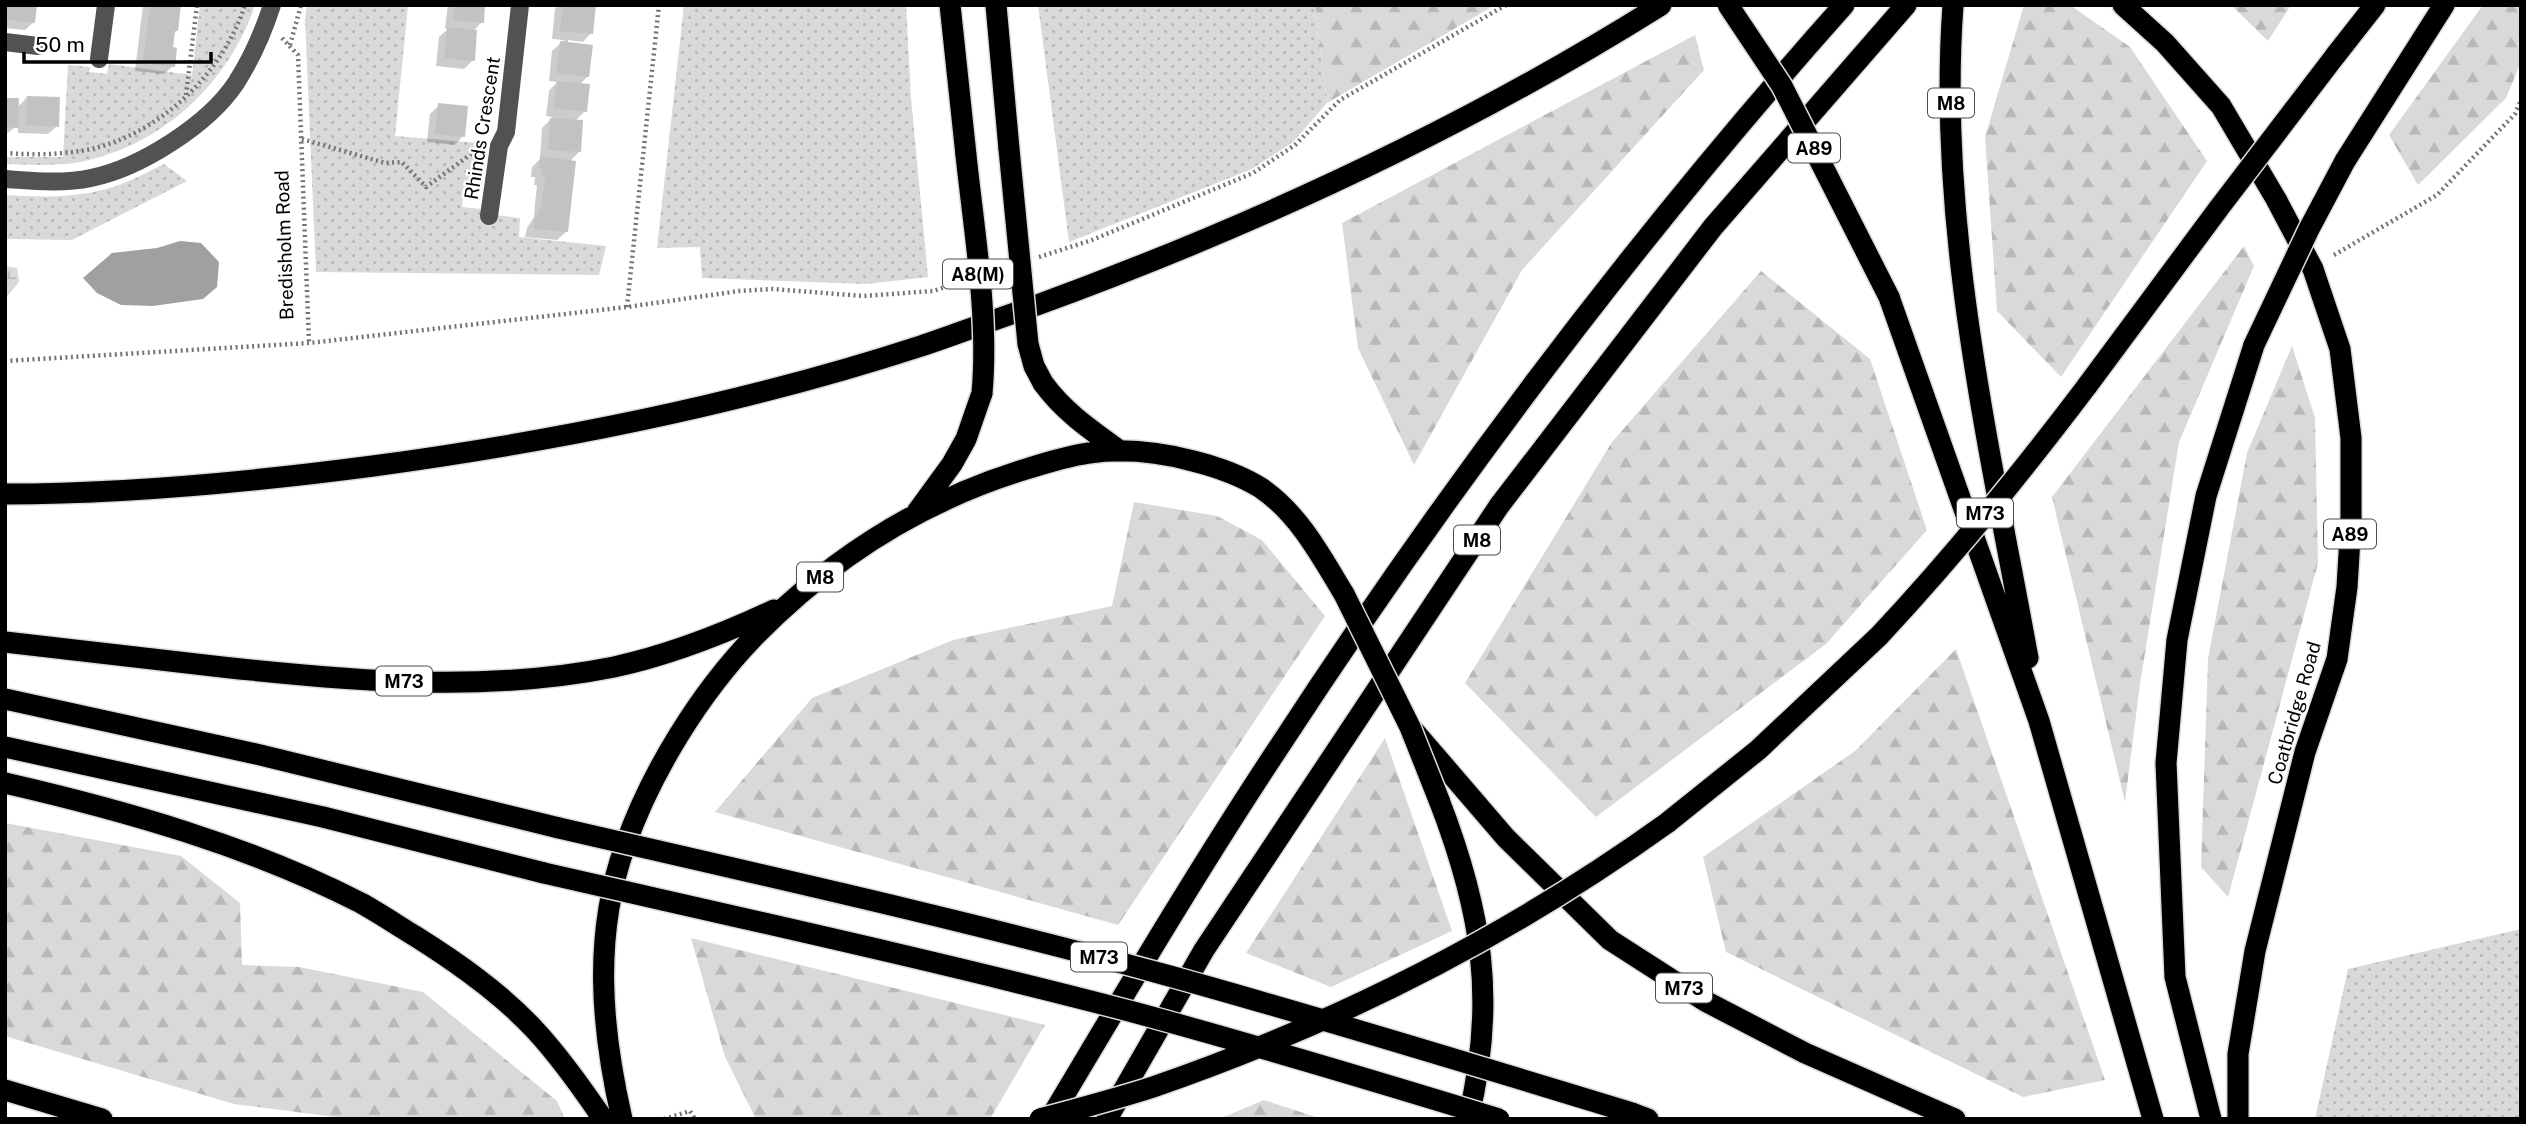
<svg xmlns="http://www.w3.org/2000/svg" width="2526" height="1124" font-family="'Public Sans',sans-serif">
<defs>
<pattern id="grass-dots" width="8" height="8" patternUnits="userSpaceOnUse" patternTransform="scale(1.75)"><rect width="8" height="8" fill="#d9d9d9"/><path d="M2 2h.1M6 6h.1" fill="none" stroke="#b8b8b8" stroke-width="1.8" stroke-linecap="round"/></pattern>
<pattern id="forest-firs" width="22" height="20" patternUnits="userSpaceOnUse" patternTransform="scale(1.75)"><rect width="22" height="20" fill="#d9d9d9"/><path d="M5 1l3.5 6h-7zM16 11l3.5 6h-7z" fill="#b8b8b8"/></pattern>
<pattern id="wetland-marsh" width="20" height="14" patternUnits="userSpaceOnUse" patternTransform="scale(1.75)"><rect width="20" height="14" fill="#d9d9d9"/><path d="M1 5h8M5 5V1M11 12h8M15 12V8" fill="none" stroke="#b8b8b8"/></pattern>
</defs>
<rect width="100%" height="100%" fill="#fff"/>
<path fill="url(#grass-dots)" d="M 200,5 L 255,5 C 229,83 162,146 80,162 C 56,166 29,165 5,164 L 5,157 L 63,157 L 68,65 L 90,67 L 89,72 L 107,74 L 109,64 L 192,75 Z
M 307,5 L 408,5 L 395,136 L 480,143 L 486,151 L 482,189 L 464,188 L 462,207 L 481,209 L 481,217 L 496,215 L 520,218 L 519,237 L 606,246 L 599,275 L 316,272 L 305,19 Z
M 684,5 L 906,5 L 911,98 L 928,277 L 866,284 L 702,278 L 700,247 L 657,248 Z
M 1038,5 L 1315,5 L 1327,103 L 1293,142 L 1252,169 L 1069,242 Z
M 164,164 L 187,181 L 72,240 L 5,239 L 5,195 C 35,197 69,198 98,191 C 121,187 143,174 164,164 Z
M 2521,929 L 2521,1119 L 2315,1119 L 2348,969 Z"/>
<path fill="url(#forest-firs)" d="M 1315,5 L 1495,5 L 1327,103 Z
M 2024,5 L 2070,5 L 2130,47 L 2207,161 L 2061,377 L 1997,311 L 1985,137 Z
M 2231,5 L 2291,5 L 2268,41 Z
M 2483,5 L 2521,5 L 2521,62 L 2506,98 L 2418,185 L 2389,135 Z
M 1695,35 L 1704,70 L 1522,270 L 1414,465 L 1358,348 L 1342,223 Z
M 2244,246 L 2254,266 L 2179,442 L 2140,684 L 2125,802 L 2052,497 Z
M 1761,271 L 1870,359 L 1927,530 L 1826,644 L 1596,817 L 1465,683 L 1612,442 Z
M 2292,346 L 2315,418 L 2318,563 L 2228,897 L 2201,867 L 2208,659 L 2247,453 Z
M 1134,502 L 1217,516 L 1262,540 L 1325,616 L 1118,925 L 715,812 L 812,698 L 953,640 L 1112,606 Z
M 1956,649 L 2105,1080 L 2023,1097 L 1726,952 L 1703,857 L 1855,751 Z
M 1385,738 L 1452,931 L 1331,987 L 1246,953 Z
M 5,823 L 181,856 L 240,903 L 242,965 L 299,967 L 423,992 L 557,1101 L 565,1119 L 350,1119 L 234,1104 L 5,1036 Z
M 691,938 L 1045,1025 L 990,1119 L 756,1119 L 725,1057 Z
M 1264,1100 L 1322,1119 L 1219,1119 Z"/>
<path fill="url(#wetland-marsh)" d="M 5,266 L 17,268 L 19,282 L 5,299 Z"/>
<path fill="#a0a0a0" d="M 180,241 L 201,243 L 219,262 L 217,287 L 203,299 L 153,306 L 121,305 L 97,293 L 83,278 L 112,253 L 157,248 Z"/>
<path fill="#0003" d="M 5,5 L 34,22 L 25,30 L 5,28 Z
M 143,5 L 180,5 L 177,30 L 173,34 L 173,66 L 164,74 L 135,71 Z
M 448,5 L 483,5 L 482,22 L 473,31 L 473,60 L 464,69 L 436,66 L 439,37 L 448,29 L 445,28 Z
M 559,5 L 594,5 L 591,33 L 583,42 L 568,40 L 568,44 L 588,76 L 579,85 L 585,111 L 575,121 L 579,152 L 569,162 L 566,232 L 557,240 L 525,237 L 527,228 L 534,217 L 535,203 L 537,185 L 534,185 L 535,177 L 531,177 L 532,167 L 540,159 L 542,128 L 553,117 L 546,116 L 549,91 L 557,82 L 549,81 L 552,51 L 564,40 L 552,39 L 555,9 Z
M 27,97 L 57,126 L 48,134 L 18,133 L 18,125 L 5,135 L 5,99 L 17,108 Z
M 439,105 L 463,136 L 455,145 L 427,142 L 430,114 Z"/>
<path fill="#c2c2c2" d="M 5,5 L 37,5 L 35,23 L 5,19 Z
M 150,5 L 181,5 L 178,31 L 175,31 L 173,47 L 177,48 L 175,67 L 143,63 Z
M 455,5 L 485,5 L 484,23 L 453,20 Z
M 563,5 L 596,5 L 593,34 L 560,31 Z
M 447,27 L 477,30 L 475,61 L 444,58 Z
M 560,41 L 593,45 L 589,77 L 556,73 Z
M 557,81 L 590,84 L 587,112 L 553,108 Z
M 27,96 L 60,97 L 59,127 L 26,125 Z
M 5,98 L 19,98 L 18,128 L 5,127 Z
M 438,103 L 468,106 L 465,137 L 435,134 Z
M 550,118 L 583,120 L 581,152 L 548,150 Z
M 540,156 L 576,161 L 568,232 L 533,229 L 535,217 L 537,217 L 539,209 L 541,209 L 545,177 L 542,176 L 542,169 L 539,169 Z"/>
<g fill="none" stroke-linecap="round" stroke-linejoin="round">
<defs>
<path id="highway" d="M 950,5 L 966,155
M 996,5 L 1009,149
M 1953,5 C 1937,225 1989,444 2028,658
M 2123,5 L 2165,43 L 2221,106 L 2276,199 L 2313,269 L 2340,349 L 2351,438 L 2351,521 L 2347,587 L 2337,659 L 2305,752 L 2255,951 L 2238,1054 L 2238,1119
M 2335,56 L 2375,5
M 2345,161 L 2444,5
M 1889,297 L 2039,721 L 2153,1119
M 1043,383 C 1064,412 1091,430 1120,451
M 2087,386 L 2219,208
M 5,494 C 128,494 251,482 373,466 C 558,441 743,404 921,346 C 957,334 993,320 1029,308 C 1249,228 1462,130 1661,5
M 917,512 L 952,464 L 966,439 L 982,393
M 5,642 C 77,650 150,659 222,667 C 352,681 485,693 614,667 C 669,655 723,634 774,610
M 5,699 L 256,754 L 559,828
M 1414,731 L 1506,838 L 1610,940 L 1705,1001 L 1805,1053 L 1955,1119
M 5,747 L 323,817 L 544,873
M 5,783 C 127,811 249,846 361,903 C 379,913 397,925 415,936 C 458,963 501,993 535,1030 C 561,1058 582,1088 603,1119
M 1439,800 C 1482,911 1497,1002 1468,1119
M 1667,823 L 1758,750 L 1879,636
M 5,1090 L 102,1119
M 1632,1113 L 1648,1119
M 622,1119 C 601,1028 593,935 625,846 C 651,772 700,693 754,637 C 829,560 920,502 1023,470 C 1045,463 1067,456 1089,453 C 1124,448 1159,452 1193,461 C 1217,467 1240,475 1261,488 C 1299,514 1321,556 1344,594
M 1050,1119 C 1125,993 1200,866 1281,744 C 1450,485 1638,236 1844,5
M 1107,1119 L 1204,950 L 1499,506 L 1713,227 L 1906,5
M 2211,1119 L 2175,977 L 2166,763 L 2177,640 L 2206,496 L 2254,345"/>
</defs>
<use href="#highway" stroke="#dbdbdb" stroke-width="24"/>
<path stroke="#747474" stroke-width="4.5" stroke-dasharray="2 3.5" stroke-linecap="butt" d="M 282,38 L 298,55 L 309,343
M 290,45 L 301,5
M 186,95 L 197,5
M 302,139 L 385,163 L 402,162 L 426,187 L 478,149
M 5,153 C 33,155 63,155 91,149 C 161,133 223,73 245,5
M 2334,255 L 2437,195 L 2515,114 L 2521,100
M 1039,257 L 1092,240 L 1253,173 L 1295,145 L 1340,100 L 1506,5
M 627,307 L 659,5
M 5,361 L 309,343 L 627,307 L 739,291 L 773,289 L 863,296 L 933,291 L 958,283
M 664,1119 L 690,1111 L 695,1119"/>
<path stroke="#525252" stroke-width="18" d="M 5,42 L 38,46
M 99,59 L 106,5
M 5,179 C 34,181 63,184 91,178 C 140,168 208,125 236,83 C 252,58 263,33 272,5
M 489,216 L 499,146 L 506,132 L 520,5"/>
<use href="#highway" stroke="#000" stroke-width="21"/>
<defs>
<path id="highway-bridge" d="M 1728,5 L 1782,86 L 1889,297
M 1009,149 L 1028,344 L 1034,366 L 1043,383
M 966,155 C 974,232 989,316 982,393
M 2219,208 L 2335,56
M 2254,345 L 2309,229 L 2345,161
M 1344,594 L 1410,727 L 1439,800
M 1879,636 C 1953,557 2022,472 2087,386
M 559,828 C 762,875 965,920 1166,975 C 1322,1018 1477,1066 1632,1113
M 544,873 C 741,918 938,961 1133,1012 C 1256,1045 1378,1082 1499,1119
M 1040,1119 C 1078,1109 1116,1099 1153,1087 C 1335,1024 1511,935 1667,823"/>
</defs>
<use href="#highway-bridge" stroke="#dbdbdb" stroke-width="24" stroke-linecap="butt"/>
<use href="#highway-bridge" stroke="#000" stroke-width="21"/>
</g>
<g text-anchor="middle" dominant-baseline="central" stroke-width="5" stroke-linejoin="round" paint-order="stroke">
<g fill="#fff" stroke="#4c4c4c" stroke-width="2">
<rect x="1928" y="88.5" width="46" height="29" rx="5"/>
<rect x="1788" y="133.5" width="52" height="29" rx="5"/>
<rect x="943" y="259.5" width="70" height="29" rx="5"/>
<rect x="1957" y="498.5" width="56" height="29" rx="5"/>
<rect x="2324" y="519.5" width="52" height="29" rx="5"/>
<rect x="1454" y="525.5" width="46" height="29" rx="5"/>
<rect x="797" y="562.5" width="46" height="29" rx="5"/>
<rect x="376" y="666.5" width="56" height="29" rx="5"/>
<rect x="1071" y="942.5" width="56" height="29" rx="5"/>
<rect x="1656" y="973.5" width="56" height="29" rx="5"/>
</g>
<g font-size="18" font-weight="bold" fill="#000">
<text x="1951" y="103">M8</text>
<text x="1814" y="148">A89</text>
<text x="978" y="274">A8(M)</text>
<text x="1985" y="513">M73</text>
<text x="2350" y="534">A89</text>
<text x="1477" y="540">M8</text>
<text x="820" y="577">M8</text>
<text x="404" y="681">M73</text>
<text x="1099" y="957">M73</text>
<text x="1684" y="988">M73</text>
</g>
<g font-size="19" fill="#000" stroke="#fff">
<text transform="translate(482 128) rotate(-81)">Rhinds Crescent</text>
<text transform="translate(284 245) rotate(-92)">Bredisholm Road</text>
<text transform="translate(2294 713) rotate(-74)">Coatbridge Road</text>
</g>
</g>
<rect width="2526" height="1124" fill="none" stroke="#000000" stroke-width="14"/>
<path d="M24 52v10h187v-10" fill="none" stroke="#000000" stroke-width="3.5"/>
<text x="35" y="52" font-size="21" fill="#000000" stroke="#ffffff" stroke-width="5" paint-order="stroke">50 m</text>
</svg>
